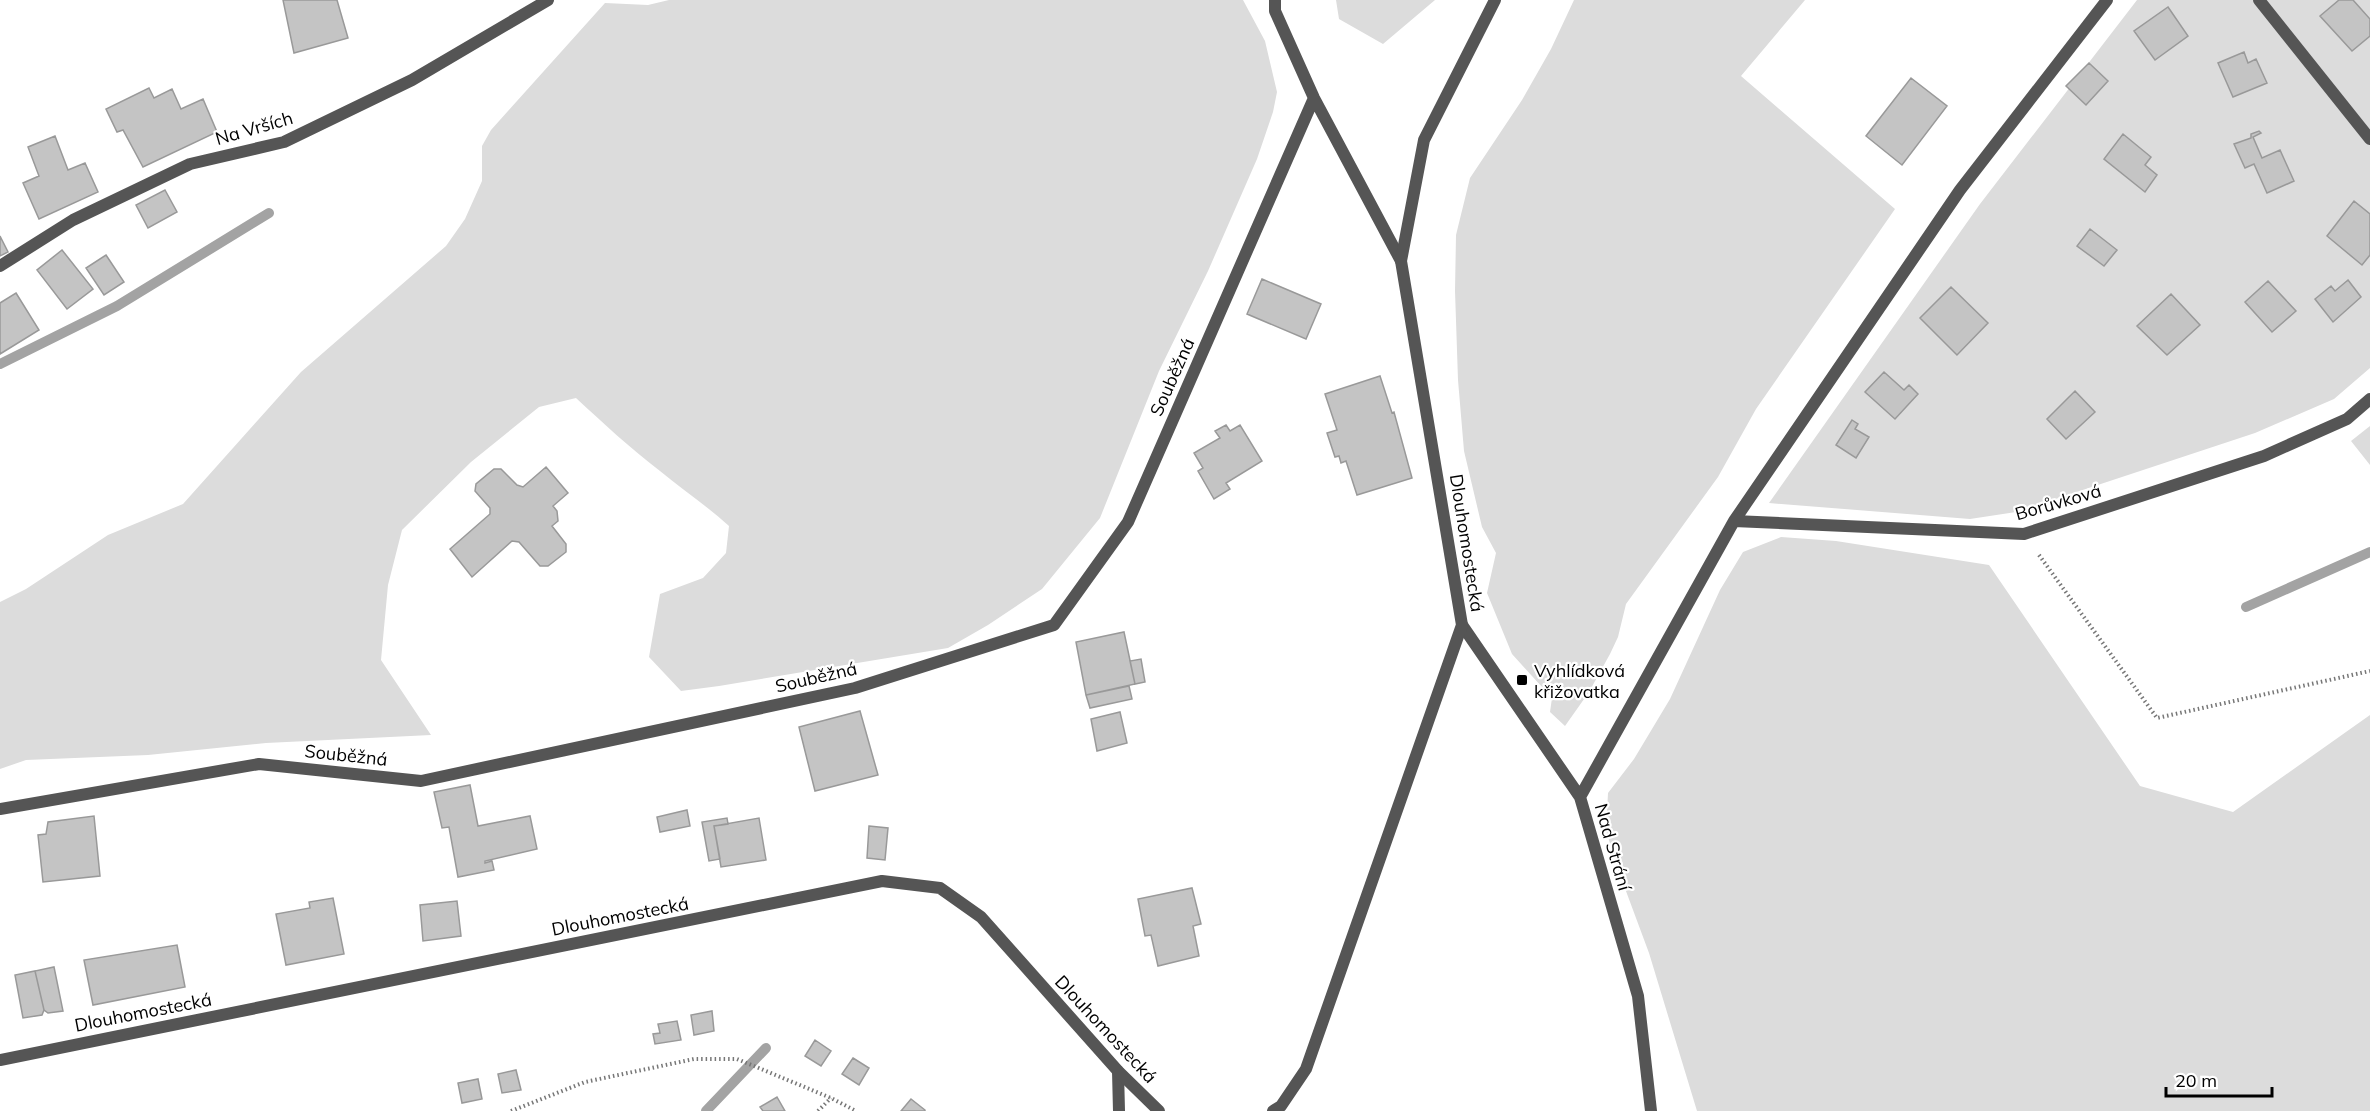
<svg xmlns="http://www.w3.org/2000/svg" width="2370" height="1111" font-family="Mulish,sans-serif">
<rect width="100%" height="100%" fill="#fff"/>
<path fill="#dcdcdc" d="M 669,0 L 1243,0 L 1265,41 L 1277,92 L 1273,112 L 1257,159 L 1208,271 L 1159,371 L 1100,518 L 1042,589 L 988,625 L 948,648 L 719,686 L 681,691 L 649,657 L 660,594 L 703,578 L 726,553 L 729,526 C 707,506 683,490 660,471 C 631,449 603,423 576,398 L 539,407 L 471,462 L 402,530 L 388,585 L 381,660 L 431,735 L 266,743 L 148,755 L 26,760 L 0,769 L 0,602 L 26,589 L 108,535 L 183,504 L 301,372 L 446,246 L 465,219 L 482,181 L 482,146 L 491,130 L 605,3 L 648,5 Z
M 1336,0 L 1435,0 L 1383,44 L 1339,19 Z
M 1574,0 L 1805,0 L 1741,76 L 1895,209 L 1756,409 L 1718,477 L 1626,604 L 1618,637 L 1610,654 L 1589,692 L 1565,726 L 1550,712 L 1552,698 L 1512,654 L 1487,593 L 1496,553 L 1482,527 L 1464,451 L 1458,380 L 1455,291 L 1456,235 L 1470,178 L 1522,100 L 1551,49 Z
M 2137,0 L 2370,0 L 2370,368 L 2334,399 L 2255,433 L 2016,512 L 1970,519 L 1769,503 L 1980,204 Z
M 2370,426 L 2370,465 L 2351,441 Z
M 1781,537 L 1836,541 L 1989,565 L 2140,786 L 2233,812 L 2370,715 L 2370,1111 L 1697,1111 L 1649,953 L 1620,875 L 1606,831 L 1608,793 L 1634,759 L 1670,699 L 1720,590 L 1743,552 Z"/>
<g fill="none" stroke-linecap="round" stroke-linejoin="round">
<path stroke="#a3a3a3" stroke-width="10" d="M 0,364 L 117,306 L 269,213
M 2246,607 L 2370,552
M 706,1111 L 766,1048"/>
</g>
<path fill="#c4c4c4" stroke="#999" stroke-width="1.5" d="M 283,0 L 337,0 L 348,38 L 294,53 Z
M 2339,0 L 2353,0 L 2370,19 L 2370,36 L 2352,51 L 2320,16 Z
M 2168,7 L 2188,36 L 2155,60 L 2134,31 Z
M 2244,52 L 2248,63 L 2256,59 L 2267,83 L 2233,97 L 2218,63 Z
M 2089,63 L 2108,81 L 2086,105 L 2066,86 Z
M 1911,78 L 1947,106 L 1902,165 L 1866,136 Z
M 149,88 L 154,98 L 172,89 L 181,109 L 203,99 L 217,132 L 143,167 L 123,130 L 117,132 L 106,109 Z
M 2259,131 L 2261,133 L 2253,137 L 2262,158 L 2280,150 L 2294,181 L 2267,193 L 2254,164 L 2245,168 L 2234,144 L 2251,138 L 2251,134 Z
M 2123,134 L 2151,157 L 2145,165 L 2157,175 L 2145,192 L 2104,159 Z
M 55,136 L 68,170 L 85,163 L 98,192 L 39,219 L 23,183 L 39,176 L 28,147 Z
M 165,190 L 177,212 L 148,228 L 136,205 Z
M 2354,201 L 2370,214 L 2370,255 L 2362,265 L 2327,236 Z
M 2090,229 L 2117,250 L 2104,266 L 2077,246 Z
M 0,236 L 8,252 L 0,256 Z
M 62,250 L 93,289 L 67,309 L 37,270 Z
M 106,255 L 124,282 L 104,295 L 86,268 Z
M 1262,279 L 1321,304 L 1306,339 L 1247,314 Z
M 2348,280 L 2361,297 L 2333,322 L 2315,299 L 2331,286 L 2335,291 Z
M 2268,281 L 2296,311 L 2272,332 L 2245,302 Z
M 1951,287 L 1988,323 L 1957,355 L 1920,318 Z
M 16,293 L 39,330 L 0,354 L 0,303 Z
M 2171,294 L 2200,325 L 2167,355 L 2137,326 Z
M 1884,372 L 1904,390 L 1909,385 L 1918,394 L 1895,419 L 1865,392 Z
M 1380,376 L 1392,413 L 1394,412 L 1412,478 L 1357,495 L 1346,461 L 1341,463 L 1339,456 L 1335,457 L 1327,433 L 1337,430 L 1325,394 Z
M 2075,391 L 2095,412 L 2066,439 L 2047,419 Z
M 1852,420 L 1858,424 L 1855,429 L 1869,437 L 1856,458 L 1836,445 Z
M 1226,425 L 1230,431 L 1240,425 L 1262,461 L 1226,483 L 1230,489 L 1214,499 L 1198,471 L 1203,468 L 1194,453 L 1220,438 L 1215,431 Z
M 546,467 L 568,493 L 553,506 L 557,511 L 558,521 L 552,526 L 566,544 L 566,552 L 548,566 L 540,566 L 519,542 L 512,541 L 472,577 L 450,549 L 490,514 L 490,508 L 475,491 L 476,484 L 494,469 L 501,469 L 517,485 L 523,487 Z
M 1124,632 L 1135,684 L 1086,695 L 1076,642 Z
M 1141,659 L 1145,682 L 1135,684 L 1130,661 Z
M 1129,686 L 1132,699 L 1090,708 L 1086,695 Z
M 860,711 L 878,775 L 815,791 L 799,727 Z
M 1120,712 L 1127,743 L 1097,751 L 1091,719 Z
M 470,785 L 478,826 L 530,816 L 537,849 L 485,861 L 485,863 L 492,861 L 494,870 L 458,877 L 449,827 L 442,828 L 434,792 Z
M 687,810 L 690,826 L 660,832 L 657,817 Z
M 94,816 L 100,876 L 43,882 L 38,835 L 46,834 L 48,822 Z
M 727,818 L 728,824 L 714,826 L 720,859 L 709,861 L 702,822 Z
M 759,818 L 766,860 L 721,867 L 714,826 Z
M 869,826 L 888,828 L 885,860 L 867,858 Z
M 1192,888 L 1201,924 L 1193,926 L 1199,956 L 1158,966 L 1151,935 L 1145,936 L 1138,899 Z
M 333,898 L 344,954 L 286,965 L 276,914 L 310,908 L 309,902 Z
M 457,901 L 461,936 L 423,941 L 420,905 Z
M 177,945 L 185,987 L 93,1005 L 84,960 Z
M 54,967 L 63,1011 L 48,1013 L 44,1010 L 35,971 Z
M 35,971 L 44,1010 L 42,1015 L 23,1018 L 15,975 Z
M 712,1011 L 714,1031 L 694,1035 L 691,1015 Z
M 677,1021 L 681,1040 L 655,1044 L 653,1034 L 660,1033 L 658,1024 Z
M 815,1040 L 831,1051 L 821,1066 L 805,1056 Z
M 853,1058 L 869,1068 L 859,1085 L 842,1074 Z
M 516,1070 L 521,1090 L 502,1093 L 498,1074 Z
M 478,1079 L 482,1099 L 462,1103 L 458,1083 Z
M 777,1097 L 785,1111 L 763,1111 L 760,1107 Z
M 911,1099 L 925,1110 L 925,1111 L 901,1111 Z"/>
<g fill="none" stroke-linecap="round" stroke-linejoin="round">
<path stroke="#777" stroke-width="4" stroke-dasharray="1.5 3" stroke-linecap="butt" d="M 2039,555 L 2157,718 L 2370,671
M 511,1111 L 585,1082 L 694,1059 L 737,1059 L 831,1098 L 856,1111
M 818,1111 L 831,1098"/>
<path stroke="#555" stroke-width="12" d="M 1275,0 L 1275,11 L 1314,98 L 1401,261
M 2259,0 L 2370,139
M 0,266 L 73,220 L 190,164 L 284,142 L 412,80 L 548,0
M 1734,521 L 1960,190 L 2107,0
M 1462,625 L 1580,797 L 1638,996 L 1651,1111
M 1580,797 L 1734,521 L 2024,534 L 2264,456 L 2347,419 L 2370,399
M 0,809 L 259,764 L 421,781 L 855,688 L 1054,625 L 1128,522 L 1314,98
M 1118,1071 L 1119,1111"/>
<path stroke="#555" stroke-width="12" d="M 0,1060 L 882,881 L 940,888 L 981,917 L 1118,1071 L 1159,1111
M 1273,1111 L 1281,1106 L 1306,1069 L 1462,625 L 1401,261 L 1424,140 L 1495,0"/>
</g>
<rect fill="#000" stroke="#fff" stroke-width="2" x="1516" y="674" width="12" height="12" rx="3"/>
<g text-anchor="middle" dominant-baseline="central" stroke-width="4.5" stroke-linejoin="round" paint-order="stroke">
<g font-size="18" fill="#000" stroke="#fff">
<text transform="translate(254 128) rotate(-16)">Na Vrších</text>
<text transform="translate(1172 377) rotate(-66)">Souběžná</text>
<text transform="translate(2058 502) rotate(-16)">Borůvková</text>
<text transform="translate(1467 543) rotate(81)">Dlouhomostecká</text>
<text transform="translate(816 677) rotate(-13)">Souběžná</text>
<text transform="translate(346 755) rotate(6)">Souběžná</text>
<text transform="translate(1613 847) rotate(74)">Nad Strání</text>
<text transform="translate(620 916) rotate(-11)">Dlouhomostecká</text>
<text transform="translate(143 1012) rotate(-11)">Dlouhomostecká</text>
<text transform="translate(1106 1029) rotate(47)">Dlouhomostecká</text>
</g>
<g font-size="18" fill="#000" stroke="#fff" text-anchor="start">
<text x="1534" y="670">Vyhlídková<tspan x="1534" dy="21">křižovatka</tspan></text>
</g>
</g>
<path d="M2166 1087v9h106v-9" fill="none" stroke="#000000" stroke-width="3"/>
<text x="2175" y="1087" font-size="18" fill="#000000" stroke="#ffffff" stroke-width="4.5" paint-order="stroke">20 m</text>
</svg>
